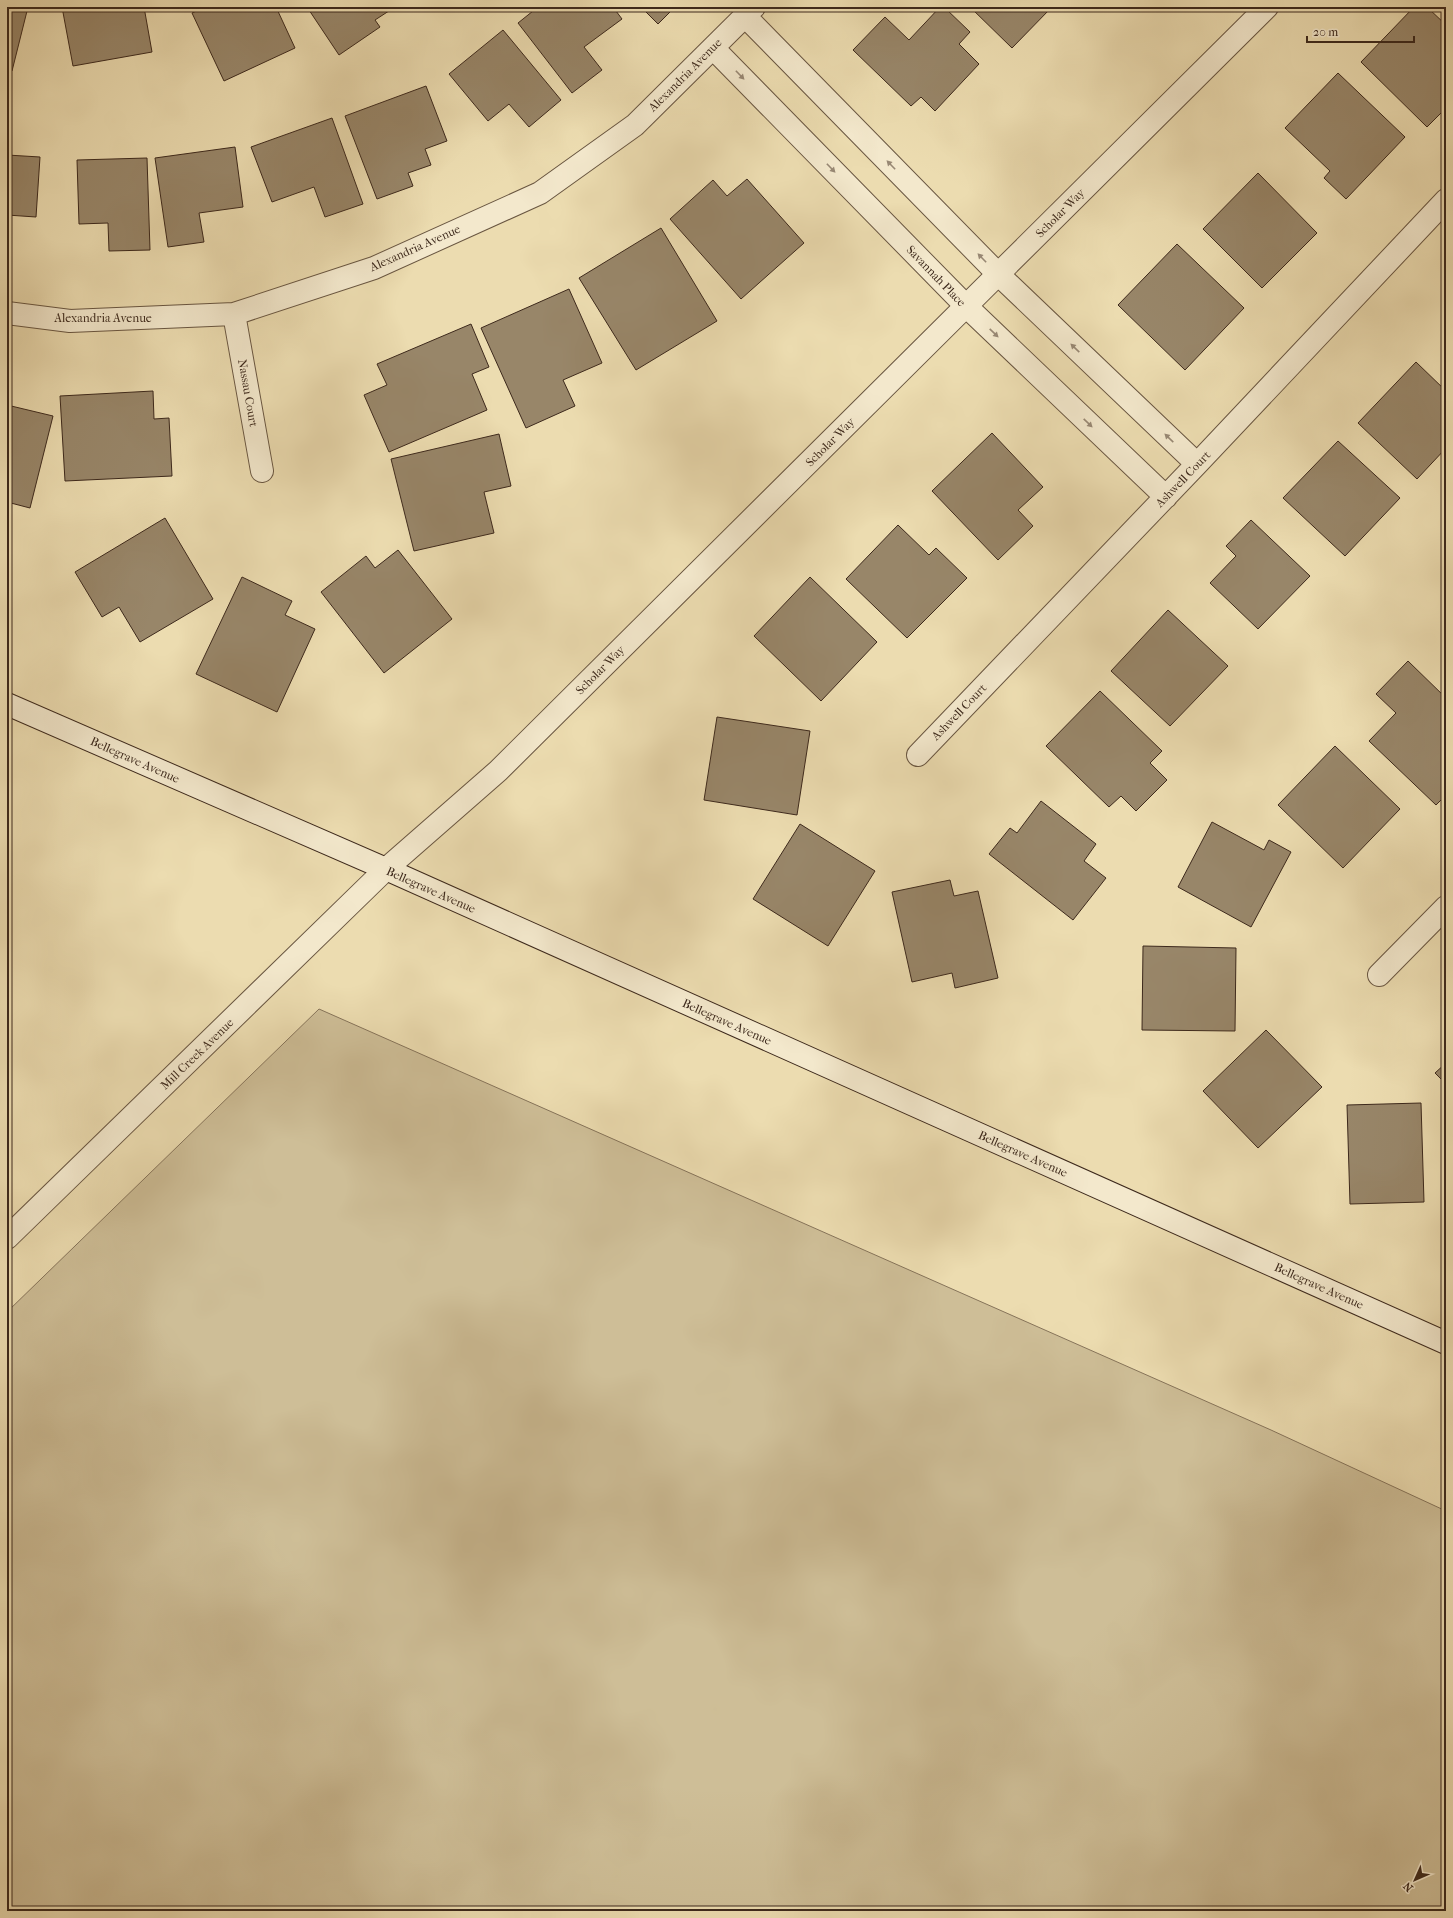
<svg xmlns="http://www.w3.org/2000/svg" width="1453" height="1918" font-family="'IM FELL French Canon',serif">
<rect width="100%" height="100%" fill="#ecdcb0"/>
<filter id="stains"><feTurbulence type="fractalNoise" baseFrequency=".005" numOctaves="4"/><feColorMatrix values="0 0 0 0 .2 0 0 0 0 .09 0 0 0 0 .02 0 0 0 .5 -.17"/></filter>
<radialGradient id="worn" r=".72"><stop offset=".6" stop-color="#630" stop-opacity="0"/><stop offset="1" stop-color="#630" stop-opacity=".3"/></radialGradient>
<path fill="#cebe97" stroke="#86745a" d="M 319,1009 L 1271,1430 L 1446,1511 L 1446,1911 L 7,1911 L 7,1312 Z"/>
<path fill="#988669" stroke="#3d291c" d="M 7,7 L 28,7 L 12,71 L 7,70 Z
M 62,7 L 144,7 L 152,52 L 73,66 Z
M 205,7 L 276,7 L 295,48 L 224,81 L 192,13 Z
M 307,7 L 395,7 L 375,20 L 380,27 L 339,55 Z
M 538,7 L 613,7 L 622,19 L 584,47 L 602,70 L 572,93 L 518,23 Z
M 641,7 L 675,7 L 658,24 Z
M 940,7 L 944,7 L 970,32 L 959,44 L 979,64 L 935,111 L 921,97 L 911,106 L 853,50 L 885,17 L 909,40 Z
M 970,7 L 1049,7 L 1050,9 L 1012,48 Z
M 1414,7 L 1427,7 L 1446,25 L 1446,108 L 1427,127 L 1361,62 Z
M 503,30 L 561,100 L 529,127 L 509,104 L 488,121 L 449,74 Z
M 1338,73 L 1405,137 L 1346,199 L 1324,178 L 1330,171 L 1285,128 Z
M 426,86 L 447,141 L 425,149 L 431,165 L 408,173 L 413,186 L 377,199 L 345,116 Z
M 332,118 L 363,204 L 325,217 L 314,187 L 272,202 L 251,147 Z
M 235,147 L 243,207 L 199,213 L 204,242 L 168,247 L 155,158 Z
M 7,155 L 40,157 L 36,217 L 7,215 Z
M 147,158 L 150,250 L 109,251 L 108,223 L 79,224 L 77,160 Z
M 1258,173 L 1317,233 L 1262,288 L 1203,229 Z
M 747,179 L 804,243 L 741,299 L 670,219 L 713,180 L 727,196 Z
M 661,228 L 717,321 L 636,370 L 579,278 Z
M 1177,244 L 1244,308 L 1185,370 L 1118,305 Z
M 569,289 L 602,363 L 563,380 L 575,406 L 526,428 L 481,328 Z
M 471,324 L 489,367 L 472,374 L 487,410 L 389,452 L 364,395 L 387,385 L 377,364 Z
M 1416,362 L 1446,391 L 1446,448 L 1417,479 L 1358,423 Z
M 153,391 L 154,419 L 169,418 L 172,476 L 65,481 L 60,396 Z
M 7,405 L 53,416 L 30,508 L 7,502 Z
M 992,433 L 1043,487 L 1018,510 L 1033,526 L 998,560 L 932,491 Z
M 499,434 L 511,486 L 484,492 L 494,533 L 414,551 L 391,459 Z
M 1338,441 L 1400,498 L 1345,556 L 1283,498 Z
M 165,518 L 213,599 L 140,642 L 119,607 L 102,617 L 75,572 Z
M 1251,520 L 1310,576 L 1258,629 L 1210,583 L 1236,556 L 1226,546 Z
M 898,525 L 929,555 L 936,548 L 967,578 L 907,638 L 846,579 Z
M 398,550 L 452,619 L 384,673 L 321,592 L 366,556 L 375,568 Z
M 242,577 L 292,601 L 285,615 L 315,629 L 277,712 L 196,674 Z
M 810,577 L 877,642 L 821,701 L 754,636 Z
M 1168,610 L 1228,666 L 1170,726 L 1111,671 Z
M 1408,661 L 1446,698 L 1446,795 L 1436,805 L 1369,741 L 1396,713 L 1376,694 Z
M 1100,691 L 1162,751 L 1150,763 L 1167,780 L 1136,811 L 1121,796 L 1109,807 L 1046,746 Z
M 717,717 L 810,731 L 797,815 L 704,800 Z
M 1335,746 L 1400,809 L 1343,868 L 1278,805 Z
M 1041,801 L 1096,844 L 1084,861 L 1106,878 L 1073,920 L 989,854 L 1010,828 L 1017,833 Z
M 1212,822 L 1264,850 L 1269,840 L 1291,852 L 1251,927 L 1178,887 Z
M 800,824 L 875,871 L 828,946 L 753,899 Z
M 950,880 L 954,896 L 978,891 L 998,978 L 955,988 L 952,973 L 912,982 L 892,892 Z
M 1143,946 L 1236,948 L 1235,1031 L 1142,1030 Z
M 1266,1030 L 1322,1087 L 1258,1148 L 1203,1091 Z
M 1446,1063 L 1446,1084 L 1435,1073 Z
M 1421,1103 L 1424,1202 L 1350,1204 L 1347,1105 Z"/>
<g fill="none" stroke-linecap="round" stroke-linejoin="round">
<defs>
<path id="minor" d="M 745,16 L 998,274 L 1197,464
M 713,48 L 966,306 L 1166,497
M 7,313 L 70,321 L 234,314 L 374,268 L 540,193 L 635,125 L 754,7
M 234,314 L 262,471
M 918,755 L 1197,464 L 1446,200
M 1379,975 L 1446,907"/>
<path id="tertiary" d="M 7,1238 L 386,869 L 498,771 L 1267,7"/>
<path id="secondary" d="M 7,704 L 386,869 L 1446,1343"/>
</defs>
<use href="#minor" stroke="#695641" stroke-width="24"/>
<use href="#tertiary" stroke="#695641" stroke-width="24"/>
<use href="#secondary" stroke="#3d291c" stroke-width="24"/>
<use href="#minor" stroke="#f3e8cc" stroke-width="22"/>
<use href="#tertiary" stroke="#f3e8cc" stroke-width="22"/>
<use href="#secondary" stroke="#f3e8cc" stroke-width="22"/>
</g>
<defs><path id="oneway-solid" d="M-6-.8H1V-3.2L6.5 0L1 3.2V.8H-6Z"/></defs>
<g fill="#988874">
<use href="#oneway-solid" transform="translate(740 75) rotate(46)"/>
<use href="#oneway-solid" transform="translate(891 165) rotate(-134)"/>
<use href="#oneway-solid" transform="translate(831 168) rotate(46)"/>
<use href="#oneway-solid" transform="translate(982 258) rotate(-134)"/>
<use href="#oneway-solid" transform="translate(994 333) rotate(44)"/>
<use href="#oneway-solid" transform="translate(1075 348) rotate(-136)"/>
<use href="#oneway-solid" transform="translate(1088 423) rotate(44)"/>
<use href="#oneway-solid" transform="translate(1169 438) rotate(-136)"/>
</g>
<g text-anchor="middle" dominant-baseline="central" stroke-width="4" stroke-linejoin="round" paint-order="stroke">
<g font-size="12" fill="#3d291c" stroke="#f3e8cc">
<text transform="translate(685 75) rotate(-45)">Alexandria Avenue</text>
<text transform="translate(1060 213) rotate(-45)">Scholar Way</text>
<text transform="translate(415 248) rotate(-24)">Alexandria Avenue</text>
<text transform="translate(936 276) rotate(46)">Savannah Place</text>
<text x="103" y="318">Alexandria Avenue</text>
<text transform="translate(248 393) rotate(80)">Nassau Court</text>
<text transform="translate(830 442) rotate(-45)">Scholar Way</text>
<text transform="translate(1183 479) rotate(-46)">Ashwell Court</text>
<text transform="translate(600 670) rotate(-45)">Scholar Way</text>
<text transform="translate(959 712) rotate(-46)">Ashwell Court</text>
<text transform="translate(135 760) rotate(24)">Bellegrave Avenue</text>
<text transform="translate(431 890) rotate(24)">Bellegrave Avenue</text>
<text transform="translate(727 1022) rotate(24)">Bellegrave Avenue</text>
<text transform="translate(197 1054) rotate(-44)">Mill Creek Avenue</text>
<text transform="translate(1023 1154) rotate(24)">Bellegrave Avenue</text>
<text transform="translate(1319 1286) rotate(24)">Bellegrave Avenue</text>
</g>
</g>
<rect width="1453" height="1918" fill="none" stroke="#ecdcb0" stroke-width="24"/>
<rect x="8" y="8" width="1437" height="1902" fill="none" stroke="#3d291c" stroke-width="2"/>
<rect x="12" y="12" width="1429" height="1894" fill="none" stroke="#3d291c"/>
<g transform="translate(1415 1880) rotate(225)" stroke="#f3e8cc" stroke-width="3" paint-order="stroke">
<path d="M0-3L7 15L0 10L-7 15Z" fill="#3d291c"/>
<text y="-6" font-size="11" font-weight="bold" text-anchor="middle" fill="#3d291c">N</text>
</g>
<path d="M1307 36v6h107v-6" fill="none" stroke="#3d291c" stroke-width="2"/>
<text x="1313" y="36" font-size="12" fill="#3d291c" stroke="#f3e8cc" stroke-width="3" paint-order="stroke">20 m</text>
<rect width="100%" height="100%" filter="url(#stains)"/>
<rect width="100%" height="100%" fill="url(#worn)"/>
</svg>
